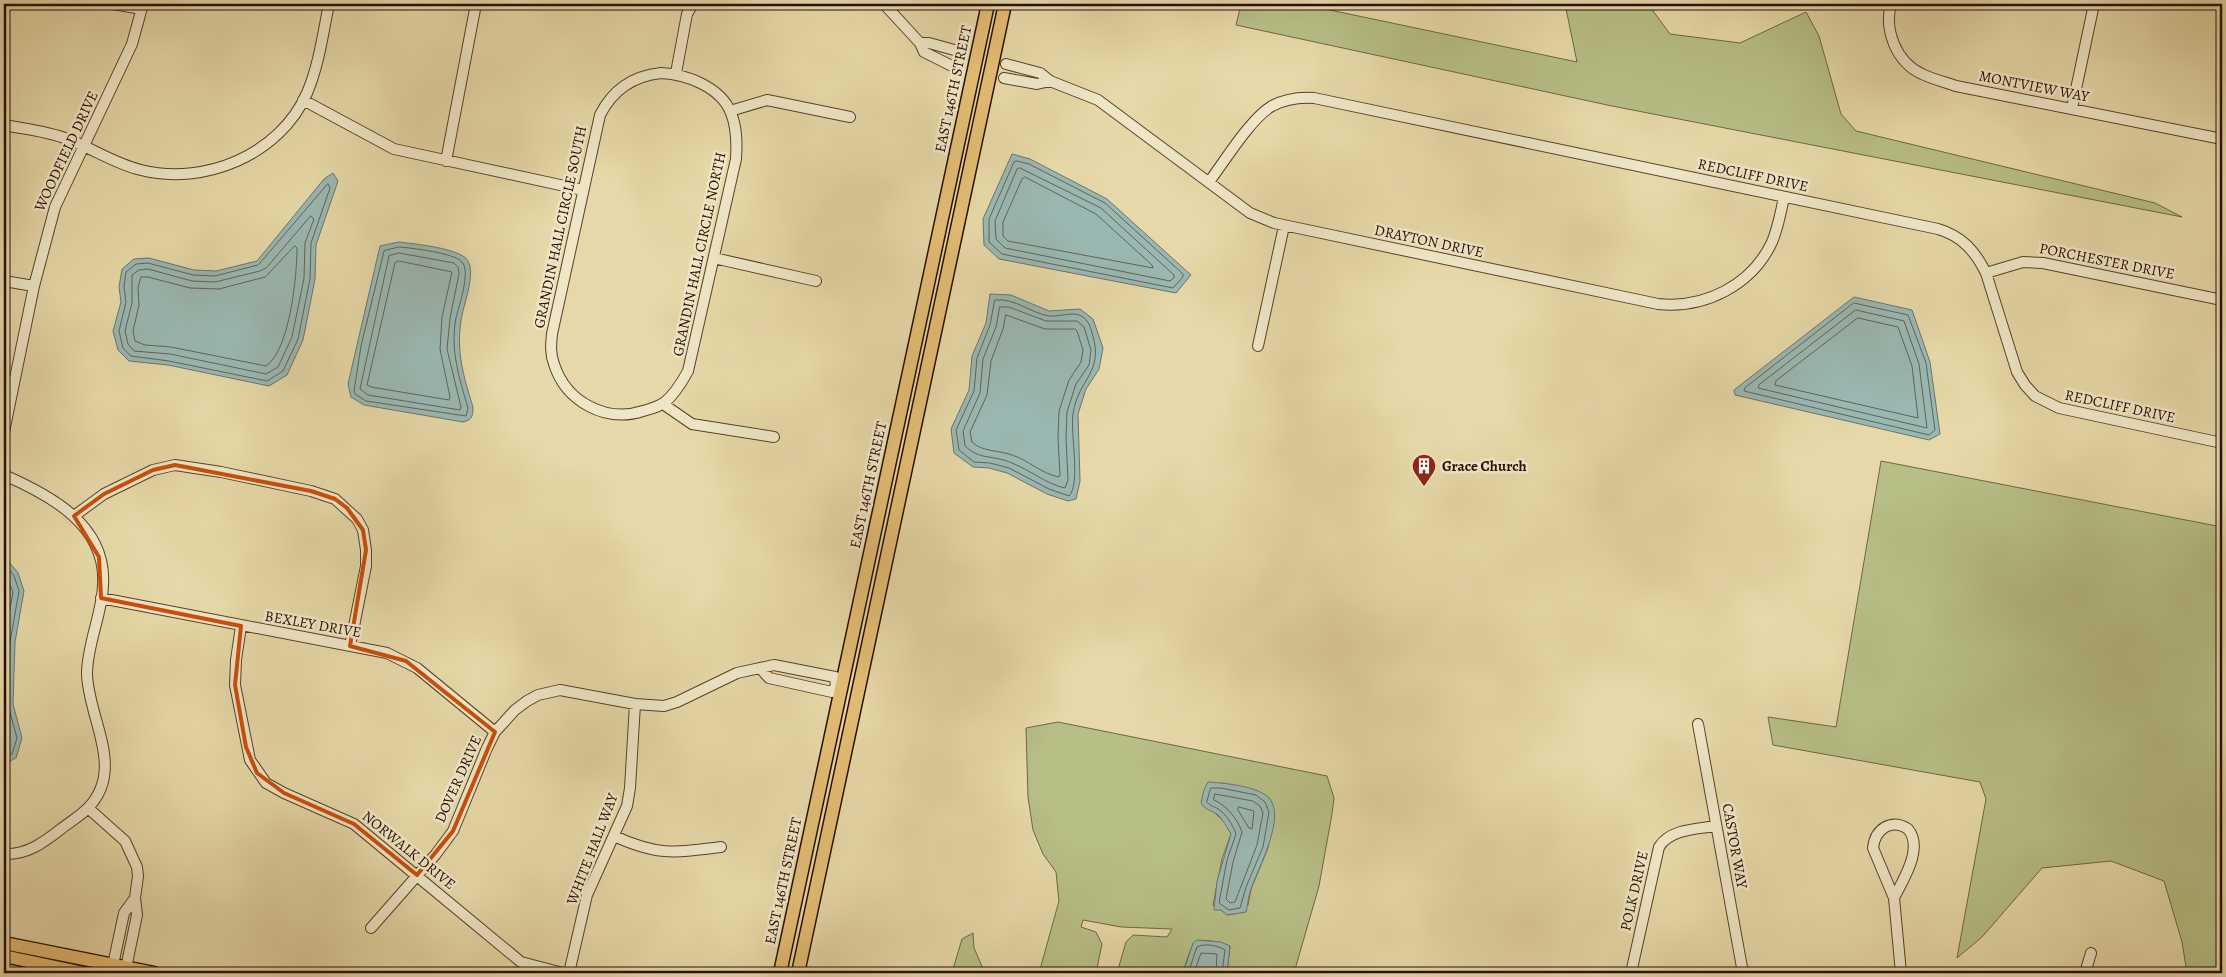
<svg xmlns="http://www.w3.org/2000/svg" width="2226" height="977" font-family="Alegreya,serif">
<rect width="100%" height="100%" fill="#e6d8a8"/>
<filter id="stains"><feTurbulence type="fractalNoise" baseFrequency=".004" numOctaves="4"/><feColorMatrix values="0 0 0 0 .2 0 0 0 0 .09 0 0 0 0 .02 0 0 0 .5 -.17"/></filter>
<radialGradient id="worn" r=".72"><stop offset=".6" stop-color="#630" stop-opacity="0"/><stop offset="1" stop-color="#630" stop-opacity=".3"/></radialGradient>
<path fill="#b7be86" stroke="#6f6643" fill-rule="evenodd" d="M 1241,4 L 1311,4 L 1311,6 L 1577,62 L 1565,4 L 1648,4 L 1670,34 L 1740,43 L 1806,12 L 1819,36 L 1841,114 L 1856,131 L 2155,203 L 2182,217 L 1612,106 L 1236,25 Z
M 1881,461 L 2222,527 L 2222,973 L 2187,973 L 2182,942 L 2164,881 L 2111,861 L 2042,868 L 1982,937 L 1957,958 L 1986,799 L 1980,782 L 1773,745 L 1768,717 L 1836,727 Z
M 1058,722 L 1327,776 L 1334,798 L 1332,814 L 1319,886 L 1294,973 L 1227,973 L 1230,946 C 1194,935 1193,938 1183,973 L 1117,973 L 1126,942 L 1133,935 L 1167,937 L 1172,929 L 1121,927 L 1083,920 L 1081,927 L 1096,932 L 1102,944 L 1096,973 L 1039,973 L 1059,901 L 1056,872 L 1043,854 L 1033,830 L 1028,797 L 1026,728 ZM 1222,783 L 1258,791 L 1271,832 L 1268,848 L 1251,889 L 1248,905 L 1234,914 L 1228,915 L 1213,905 L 1222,859 L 1231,834 L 1227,825 L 1215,813 Z
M 973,933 L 974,948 L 985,973 L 955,973 L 953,969 L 962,939 Z"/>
<path fill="#9ab8b2" stroke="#6c746b" d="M 1012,154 L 1030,159 L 1107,199 L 1191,275 L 1176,293 L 999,259 L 984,245 L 983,219 Z
M 333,173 L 338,181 L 316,245 L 315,279 L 303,340 L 287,375 L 269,386 L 168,365 L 129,361 L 118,350 L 113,331 L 121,302 L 119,287 L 122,269 L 134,259 L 149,258 L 194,270 L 216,271 L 257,261 L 324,179 Z
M 399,242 C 414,244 461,248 468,261 C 476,275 463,305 461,321 C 456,352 464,378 473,407 C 473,416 472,420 463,422 L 364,405 L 351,397 L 348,384 L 380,246 Z
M 990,294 L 1011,295 L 1049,311 L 1080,309 L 1093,319 L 1103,348 L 1099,369 L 1086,389 L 1078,414 L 1080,481 L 1076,499 L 1068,501 L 1047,494 L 1007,473 L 989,468 L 973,467 L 954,453 L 951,429 L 969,390 L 972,356 L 986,323 Z
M 1854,297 L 1912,310 L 1930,362 L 1940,434 L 1929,440 L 1735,395 L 1734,390 Z
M 4,556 L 18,573 L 24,591 L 15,642 L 13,704 L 22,738 L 16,758 L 4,764 Z
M 1208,782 C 1224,783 1256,786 1268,797 C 1288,815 1257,870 1251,889 C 1248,897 1248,905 1246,912 L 1227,915 L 1221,910 L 1214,910 L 1217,881 L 1231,834 C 1227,827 1223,820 1217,814 C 1211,810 1205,810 1201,803 L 1204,790 Z
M 1197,940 L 1221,942 L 1230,946 L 1227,973 L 1183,973 L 1193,943 Z"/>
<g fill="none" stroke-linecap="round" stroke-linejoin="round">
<path stroke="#606359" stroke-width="1" d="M 1017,161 L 1029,164 L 1105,203 L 1183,274 L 1183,277 L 1173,288 L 1002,254 L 989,242 L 989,219 L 1014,162 Z
M 1020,168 L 1101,208 L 1174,275 L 1174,278 L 1170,281 L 1005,248 L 996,239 L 995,221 L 1017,169 Z
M 1025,177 L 1096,214 L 1152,265 L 1153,268 L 1008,241 L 1003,236 L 1003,222 L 1022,179 Z
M 328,184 L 330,188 L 311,243 L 310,279 L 298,339 L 283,371 L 267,381 L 169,361 L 131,356 L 123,348 L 119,331 L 126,302 L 124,287 L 126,272 L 136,264 L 148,263 L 193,275 L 215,276 L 258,265 Z
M 311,216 L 314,219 L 305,243 L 304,278 L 292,337 L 278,367 L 266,374 L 170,354 L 134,351 L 128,344 L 125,331 L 132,303 L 132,275 L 139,270 L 148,269 L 192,281 L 215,282 L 260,271 L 266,268 Z
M 295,246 L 297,248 C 297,275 290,350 266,366 L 171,347 L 145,345 L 135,341 L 133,331 L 139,305 L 138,287 L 141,277 L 148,277 L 190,288 L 219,289 L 265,277 Z
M 399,247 C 412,248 454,253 462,262 C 471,272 459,305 456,318 C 450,350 459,377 468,408 L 466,416 L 366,401 L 355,394 L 354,391 L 361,346 L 384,251 Z
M 399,253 L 454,263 L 458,267 L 459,274 L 450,318 L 447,349 L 461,407 L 460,410 L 368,395 L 360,389 L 389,256 Z
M 399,261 L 452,272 L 442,317 L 440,349 L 450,397 L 449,400 L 371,387 L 367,385 L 395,263 Z
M 995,300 C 1016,298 1030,313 1049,316 C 1058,317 1071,312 1079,315 C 1087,318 1090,325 1092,333 C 1105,373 1078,378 1073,414 C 1070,432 1081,484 1069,496 L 1049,489 L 1009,468 L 990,463 L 974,462 L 959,450 L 956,430 L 974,391 L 977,358 L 990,325 Z
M 1854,303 L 1908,315 L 1926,363 L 1935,430 L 1929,435 L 1744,391 L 1745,388 Z
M 1000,307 L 1009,307 L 1046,321 L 1077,321 L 1084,327 L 1091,350 L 1089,365 L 1076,384 L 1067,412 L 1066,438 L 1068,480 L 1065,488 C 1046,484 1030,470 1012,463 C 994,455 979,460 965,446 L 963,431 L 980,393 L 983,359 L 996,327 Z
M 1856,310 L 1904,321 L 1919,364 L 1927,428 L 1758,388 L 1759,385 Z
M 1006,315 L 1045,329 L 1075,329 L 1077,331 L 1083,350 L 1081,362 L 1069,380 L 1059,411 L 1058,438 L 1060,475 L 1059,477 C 1042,474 1028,460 1012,455 C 999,450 982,452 972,442 L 970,432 L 987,395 L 991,361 L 1003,329 Z
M 1858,318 L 1898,327 L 1912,366 L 1918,418 L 1775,385 L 1776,381 Z
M 4,562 L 14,576 L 19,591 L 10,642 L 8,705 L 17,738 L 12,754 L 4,758
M 4,572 L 13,592 L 4,640
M 1211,788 L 1221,788 L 1256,795 L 1265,802 L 1269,812 L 1263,847 L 1246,887 L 1240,908 L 1229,910 L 1219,903 L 1227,860 L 1236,834 C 1233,825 1226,814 1218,809 C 1214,806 1211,807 1207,802 Z
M 1215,794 L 1253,801 L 1260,806 L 1263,813 L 1257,845 L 1235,902 L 1230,903 L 1226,899 L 1233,862 L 1242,832 C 1237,818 1227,806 1214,800 Z
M 1239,807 L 1254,811 L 1252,829 L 1249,828 L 1238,810 Z
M 1188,973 L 1197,947 C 1204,943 1217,945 1225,950 L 1222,973
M 1194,973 L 1201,953 L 1217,954 L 1216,973"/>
<defs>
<path id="minor" d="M 113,4 L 142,9
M 884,4 L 920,43
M 1891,4 C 1884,30 1896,62 1922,74 C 1932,79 1945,82 1956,86 L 2222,139
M 1006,64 L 1040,73 L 1050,81 L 1098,100 L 1250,213 L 1274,223 L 1658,304 C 1705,309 1752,285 1772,242 C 1778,228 1781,212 1784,197
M 954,67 L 924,52 L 920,43 L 929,43 L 958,51
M 661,73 C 686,74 721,87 731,113 C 737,128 737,143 736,159 L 688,371 C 682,382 675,394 665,402 C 659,407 650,409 643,411 C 606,423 566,402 554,364 C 550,354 551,344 552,334 L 600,115 C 613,89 633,76 661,73 Z
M 676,73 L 687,14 L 693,4
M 1004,78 L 1037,84 L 1050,81
M 303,100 L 394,149 L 583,190
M 2072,108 L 2094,4
M 730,111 L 767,100 L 850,117
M 4,125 C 24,129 47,131 67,139 C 92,148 115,164 141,170 C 204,186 280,155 307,93 C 319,65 323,33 329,4
M 446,161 L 476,4
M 1209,182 C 1224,162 1251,118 1272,106 C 1285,99 1299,97 1314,98 L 1938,229 C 1962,236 1975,251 1986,273 L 2017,372 L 2025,385 L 2035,396 L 2059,408 L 2222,443
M 714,258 L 816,281
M 1986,273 L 2023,262 L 2043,263 L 2222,300
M 4,281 L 34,286
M 1258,346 L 1284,226
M 663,404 L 692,424 L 774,437
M 4,432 L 34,286 L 55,207 L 132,44 L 143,4
M 4,475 C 50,495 107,525 103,585 C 102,615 87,644 87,674 C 88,718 126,769 88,808 C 80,816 70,822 61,829 C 43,843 27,855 4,854
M 74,516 L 104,494 L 153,470 L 175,465 L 221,472 L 311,491 L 335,499 L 357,519 L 363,530 L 366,550 L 366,566 L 350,646
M 101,598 L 387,653 L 417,668 L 495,732
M 241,626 L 236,660 L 235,685 L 250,760 L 266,783 L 284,793 L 354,824 L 521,962 L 563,973
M 1698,724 L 1743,973
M 88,808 L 125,841 L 137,867 L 138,876 L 135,898 L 137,915 L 126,968
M 614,836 C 658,856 674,853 721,847
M 1894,898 C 1903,880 1924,848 1908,829 C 1891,818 1875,829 1873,848 L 1894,898 L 1901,973
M 371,928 L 436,854 L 453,831 L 487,748 L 495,732 L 515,710 L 527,701 L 538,695 L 560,690 L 635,704 L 664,706 L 677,702 L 737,673 L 774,665 L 835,677 L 836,686 L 832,692 L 769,678 L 761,669
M 113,965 L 124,913 L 135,898
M 569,973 L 587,895 L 627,806 L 630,788 L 635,704
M 1631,973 L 1659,847 C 1670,829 1697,829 1716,826
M 2085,973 L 2091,953"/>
<path id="major" d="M 4,943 L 154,973
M 4,956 L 84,973
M 780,973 L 988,4
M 798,973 L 1005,4"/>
</defs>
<use href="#minor" stroke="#57402a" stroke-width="12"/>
<use href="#major" stroke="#270e00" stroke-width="15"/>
<use href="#minor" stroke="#efe6c6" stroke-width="10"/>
<use href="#major" stroke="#e3bc74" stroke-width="12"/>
</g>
<path fill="none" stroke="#cb4e0a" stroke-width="4" stroke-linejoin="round" d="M 175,465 L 311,491 L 335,499 L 347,508 L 363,530 L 366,550 L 350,646 L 406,661 L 495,732 L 453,831 L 417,875 L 354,824 L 284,793 L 257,773 L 246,747 L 235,685 L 241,626 L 101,598 L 99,557 L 74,516 L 104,494 L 153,470 Z"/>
<defs>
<symbol id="building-pin" viewBox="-11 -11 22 30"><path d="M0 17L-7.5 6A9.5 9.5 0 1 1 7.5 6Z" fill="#8f2418" stroke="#efe6c6"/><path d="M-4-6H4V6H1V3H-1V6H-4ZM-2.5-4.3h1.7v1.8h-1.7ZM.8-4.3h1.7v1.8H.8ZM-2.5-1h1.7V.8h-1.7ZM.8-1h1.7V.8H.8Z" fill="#fff"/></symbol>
</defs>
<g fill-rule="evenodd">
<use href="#building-pin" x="1410" y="452" width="28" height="38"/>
</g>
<g text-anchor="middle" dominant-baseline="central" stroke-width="5" stroke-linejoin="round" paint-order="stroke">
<g font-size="15" fill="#270e00" stroke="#efe6c6">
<text transform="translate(2034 86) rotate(11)">MONTVIEW WAY</text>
<text transform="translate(953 89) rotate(-78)">EAST 146TH STREET</text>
<text transform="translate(66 151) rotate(-65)">WOODFIELD DRIVE</text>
<text transform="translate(1753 175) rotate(12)">REDCLIFF DRIVE</text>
<text transform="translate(560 227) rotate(-78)">GRANDIN HALL CIRCLE SOUTH</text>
<text transform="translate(1429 241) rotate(12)">DRAYTON DRIVE</text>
<text transform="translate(699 254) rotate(-78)">GRANDIN HALL CIRCLE NORTH</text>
<text transform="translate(2107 261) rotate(11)">PORCHESTER DRIVE</text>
<text transform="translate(2120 406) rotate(12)">REDCLIFF DRIVE</text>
<text transform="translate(868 485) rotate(-78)">EAST 146TH STREET</text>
<text transform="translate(313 624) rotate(10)">BEXLEY DRIVE</text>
<text transform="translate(458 779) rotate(-66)">DOVER DRIVE</text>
<text transform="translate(1735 846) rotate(80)">CASTOR WAY</text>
<text transform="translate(592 849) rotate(-69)">WHITE HALL WAY</text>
<text transform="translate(409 850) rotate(39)">NORWALK DRIVE</text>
<text transform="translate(783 881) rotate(-78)">EAST 146TH STREET</text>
<text transform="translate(1634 891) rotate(-77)">POLK DRIVE</text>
</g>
<g font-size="15" font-weight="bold" fill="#270e00" stroke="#efe6c6" text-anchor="start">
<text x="1442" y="466">Grace Church</text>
</g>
</g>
<rect width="2226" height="977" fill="none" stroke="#e6d8a8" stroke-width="20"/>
<rect x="5" y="5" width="2216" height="967" fill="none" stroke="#270e00" stroke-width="2.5"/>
<rect x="10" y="10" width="2206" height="957" fill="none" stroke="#270e00"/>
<rect width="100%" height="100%" filter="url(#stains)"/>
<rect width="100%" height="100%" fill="url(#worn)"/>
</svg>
